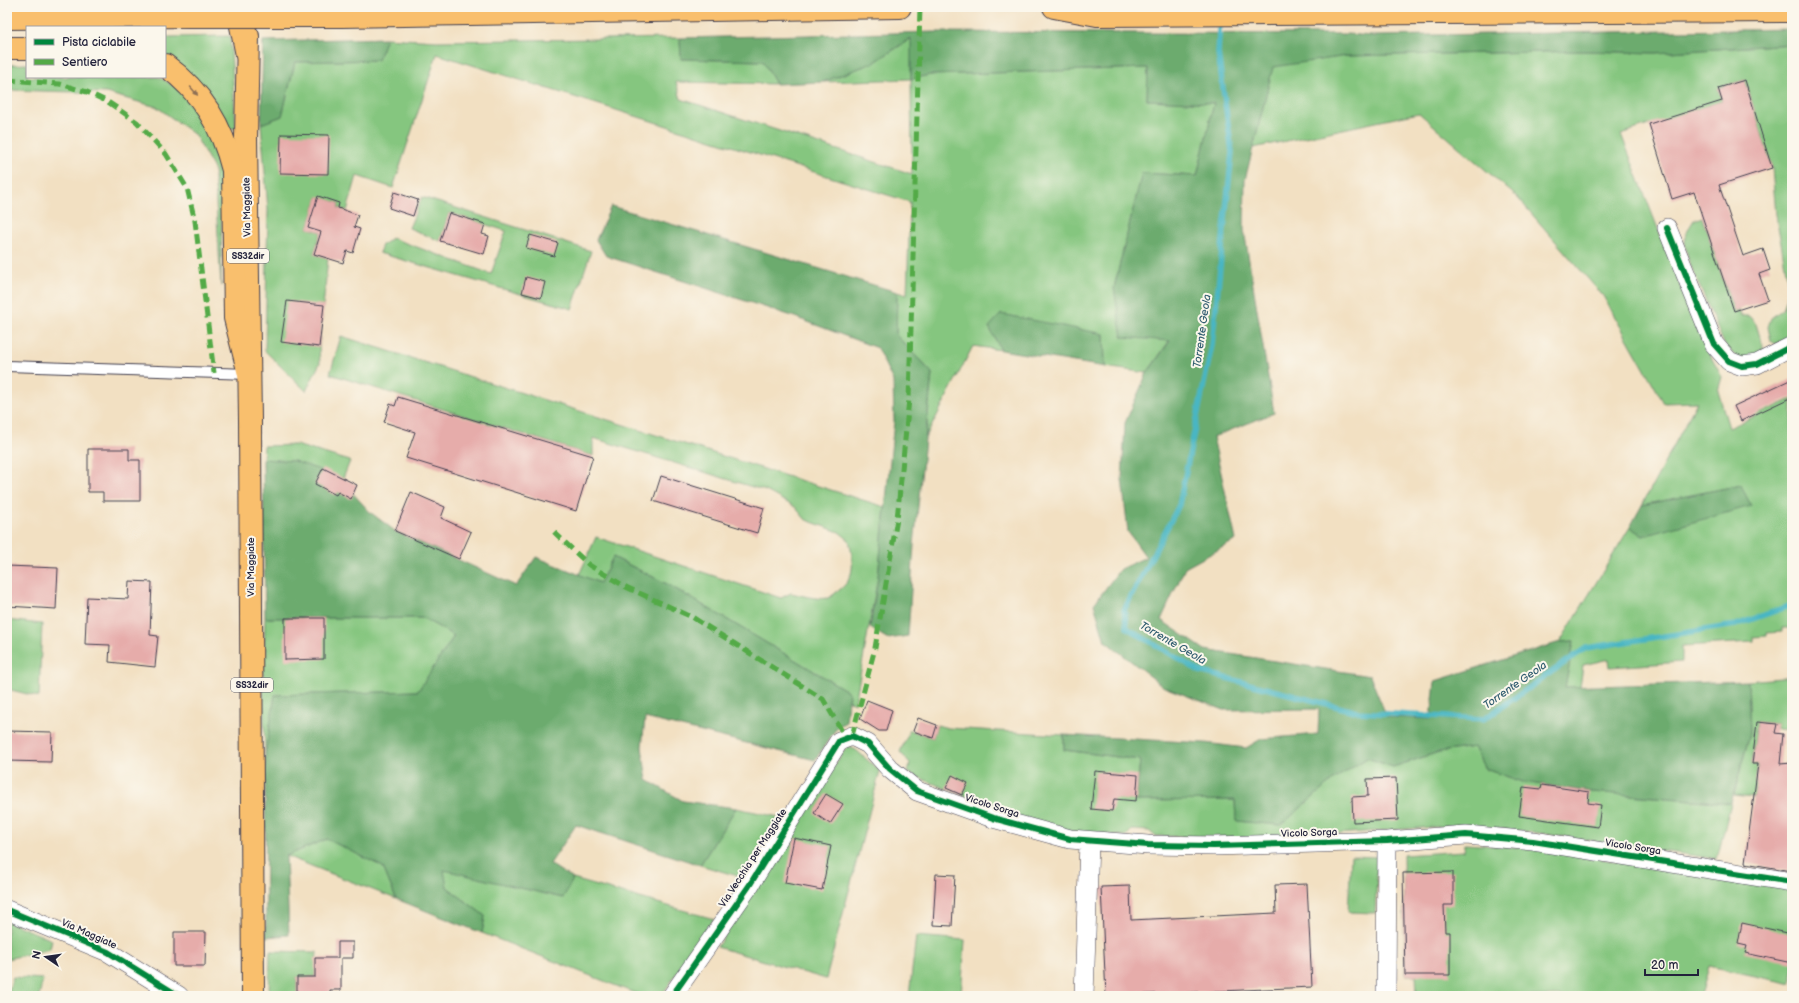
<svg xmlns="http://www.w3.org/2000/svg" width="1799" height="1003" font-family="'Balsamiq Sans',sans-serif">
<rect width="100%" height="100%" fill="#fbf7ec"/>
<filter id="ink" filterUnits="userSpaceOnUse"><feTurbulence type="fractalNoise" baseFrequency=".025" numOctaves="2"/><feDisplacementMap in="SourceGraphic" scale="8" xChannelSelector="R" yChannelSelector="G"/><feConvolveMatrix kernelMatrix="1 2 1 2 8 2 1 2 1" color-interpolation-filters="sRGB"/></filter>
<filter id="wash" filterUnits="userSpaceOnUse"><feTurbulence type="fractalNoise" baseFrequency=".012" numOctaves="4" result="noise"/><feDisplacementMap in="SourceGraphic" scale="16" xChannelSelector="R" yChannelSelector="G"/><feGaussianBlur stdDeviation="0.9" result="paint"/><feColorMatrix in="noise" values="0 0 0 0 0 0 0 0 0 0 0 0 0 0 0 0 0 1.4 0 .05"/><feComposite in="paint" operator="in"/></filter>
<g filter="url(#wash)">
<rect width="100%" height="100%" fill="#f2e0c2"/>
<path fill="#85c67f" stroke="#54745d" d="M 230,36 L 236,128 L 229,129 L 165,58 L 165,37 Z
M 386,38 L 437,41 L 680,38 L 681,59 L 763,61 L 776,84 L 676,82 L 681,99 L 912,174 L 911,79 L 823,82 L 875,62 L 912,38 L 911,79 L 930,75 L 1148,68 L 1147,100 L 1214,103 L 1197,176 L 1142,173 L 1114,288 L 1170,340 L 1147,373 L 1105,367 L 1104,334 L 989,327 L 1001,350 L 973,346 L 926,437 L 932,373 L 896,335 L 897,292 L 907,295 L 910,202 L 437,54 L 393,188 L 357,176 L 347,211 L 338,208 L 339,203 L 318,197 L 308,228 L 321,232 L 314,254 L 328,258 L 319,347 L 320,363 L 306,391 L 265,351 L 268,210 L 261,124 L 282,116 L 295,62 L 377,60 Z
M 1792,44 L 1792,335 L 1776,344 L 1771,341 L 1768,327 L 1771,318 L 1783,309 L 1787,297 L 1787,278 L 1776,215 L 1772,168 L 1745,80 L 1718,88 L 1722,101 L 1621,134 L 1701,339 L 1722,377 L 1718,391 L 1729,428 L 1792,399 L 1792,628 L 1782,628 L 1782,632 L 1767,633 L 1767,636 L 1753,637 L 1753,642 L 1682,646 L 1682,662 L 1610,667 L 1609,659 L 1583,665 L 1580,688 L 1565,687 L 1574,641 L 1560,642 L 1630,527 L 1643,536 L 1741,485 L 1642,505 L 1697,402 L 1664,403 L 1603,296 L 1517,197 L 1419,113 L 1253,148 L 1273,66 L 1347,56 L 1587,51 L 1655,53 Z
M 27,64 L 27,77 L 159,77 L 176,87 L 202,117 L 216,147 L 222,183 L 221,286 L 214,169 L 195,135 L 157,107 L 106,93 L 7,90 L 7,65 Z
M 422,197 L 591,251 L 572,309 L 379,253 L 382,245 L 392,238 L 491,274 L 506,231 L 449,213 L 440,241 L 409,228 Z
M 1702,217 L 1734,311 L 1739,310 L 1741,316 L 1749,316 L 1756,324 L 1765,353 L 1750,360 L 1737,358 L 1725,346 L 1688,259 L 1685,243 L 1687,231 L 1694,220 Z
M 341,336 L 885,507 L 878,577 L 855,703 L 849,701 L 849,692 L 669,585 L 613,557 L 600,583 L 579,575 L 596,537 L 781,598 L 791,593 C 801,595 817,600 828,598 C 831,597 835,593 838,591 C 857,578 853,559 849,540 L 839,532 L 806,520 L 795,507 L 766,491 L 746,485 L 593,438 L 593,456 L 330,374 Z
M 296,445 L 350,461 L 342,481 L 294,461 L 263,459 L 264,446 Z
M 265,618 L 423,618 L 454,636 L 418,691 L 275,695 L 265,755 L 263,683 Z
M 7,620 L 42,624 L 39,697 L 7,689 Z
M 1792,677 L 1792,729 L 1776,728 L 1777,724 L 1757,722 L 1752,764 L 1758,764 L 1754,797 L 1734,795 L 1750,733 L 1748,681 Z
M 937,725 L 948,728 L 1064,735 L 1064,750 L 1140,760 L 1136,801 L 1235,800 L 1236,821 L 1281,825 L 1333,780 L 1367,758 L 1393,767 L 1439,752 L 1474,747 L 1485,769 L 1523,782 L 1592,792 L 1731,803 L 1717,859 L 1532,832 L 1462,825 L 1280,838 L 1155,836 L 1149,831 L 1132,830 L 1126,836 L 1066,831 L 1007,814 L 908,773 L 910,763 L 900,752 L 910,730 L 933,738 Z
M 847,746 L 856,750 L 880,771 L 826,979 L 717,947 Z
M 736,808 L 779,817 L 741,877 L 700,865 Z
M 327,839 L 383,867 L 396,899 L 286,856 Z
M 1465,844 L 1531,848 L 1792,889 L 1792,984 L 1709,966 L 1701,996 L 1417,996 L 1416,975 L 1405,975 L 1403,855 L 1464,851 Z
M 1351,856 L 1378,857 L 1375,913 L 1348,912 Z
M 443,869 L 562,898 L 573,879 L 714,919 L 661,996 L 642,996 L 482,933 L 485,916 L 447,887 Z
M 7,921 L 52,940 L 50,949 L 7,959 Z
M 916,936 L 965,940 L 961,996 L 909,996 Z
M 270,951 L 317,952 L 315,977 L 297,977 L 297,996 L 269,996 Z
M 13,977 L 43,979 L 39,996 L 7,996 Z"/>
<path fill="#6cab6e" stroke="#476654" d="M 1792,29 L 1792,44 L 1655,53 L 1587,51 L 1347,56 L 1273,67 L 1245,180 L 1244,230 L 1274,413 L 1213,437 L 1236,540 L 1185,568 L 1161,620 L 1205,650 L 1370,676 L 1387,717 L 1431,719 L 1435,681 L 1560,642 L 1574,641 L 1565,687 L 1748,681 L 1750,733 L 1731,803 L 1592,792 L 1523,782 L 1485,769 L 1474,747 L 1439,752 L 1393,767 L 1367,758 L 1333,780 L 1281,825 L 1236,821 L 1235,800 L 1136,801 L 1140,760 L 1064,750 L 1064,735 L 1205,743 L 1246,748 L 1261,739 L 1318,734 L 1319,709 L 1224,710 L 1164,687 L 1105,641 L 1094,604 L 1120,569 L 1146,557 L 1128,532 L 1122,479 L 1125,423 L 1147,373 L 1170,341 L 1122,337 L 1114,288 L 1142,173 L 1197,176 L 1214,103 L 1147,100 L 1148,68 L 930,75 L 911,79 L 911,38 L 875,62 L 823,82 L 776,84 L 763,61 L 681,59 L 680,38 L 935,32 L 1347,34 L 1372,36 Z
M 386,38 L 378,60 L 295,62 L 282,116 L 261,124 L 263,41 Z
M 611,206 L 897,292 L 896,335 L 932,373 L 914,545 L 908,636 L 888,639 L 870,628 L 878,577 L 894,421 L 893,381 L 877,348 L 792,316 L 606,256 L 596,240 Z
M 1001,314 L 1104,334 L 1105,367 L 1001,350 L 989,327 Z
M 263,459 L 294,461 L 337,476 L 370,512 L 395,531 L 516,586 L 536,557 L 600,583 L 613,557 L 669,585 L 849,692 L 846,722 L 837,727 L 815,760 L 645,718 L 642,747 L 647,780 L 683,801 L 736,808 L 700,865 L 576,825 L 550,864 L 573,879 L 563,898 L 444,870 L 447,887 L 485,916 L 482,933 L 396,899 L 383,867 L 327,839 L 286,856 L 289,935 L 266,937 L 265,755 L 275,695 L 418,691 L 454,636 L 423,618 L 265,618 Z
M 1741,485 L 1751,506 L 1643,536 L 1630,527 L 1642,505 Z"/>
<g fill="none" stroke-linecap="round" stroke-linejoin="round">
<path stroke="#48b6c3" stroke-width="5.5" d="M 1220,19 L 1218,53 L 1232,152 L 1212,345 L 1179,505 L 1124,610 L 1127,628 L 1199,671 L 1358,712 L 1484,719 L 1586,648 L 1736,625 L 1792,605"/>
</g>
<g id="blocks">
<path fill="#e6acaa" d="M 1745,80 L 1772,168 L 1719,185 L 1743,256 L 1763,249 L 1770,270 L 1759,274 L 1768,300 L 1734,311 L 1694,192 L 1672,199 L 1649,124 L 1722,101 L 1718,88 Z
M 281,134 L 329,135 L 328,174 L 280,173 Z
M 394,192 L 418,200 L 413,216 L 389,208 Z
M 318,196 L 339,203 L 338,208 L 358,215 L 354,227 L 360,229 L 353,253 L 347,251 L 343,263 L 314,254 L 321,232 L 308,228 Z
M 449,213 L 485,224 L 482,234 L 489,236 L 484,254 L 440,241 Z
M 530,235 L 558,243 L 554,256 L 526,248 Z
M 526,277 L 545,282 L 541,298 L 522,293 Z
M 287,301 L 324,305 L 319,347 L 281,342 Z
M 1792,379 L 1792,397 L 1741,421 L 1734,406 Z
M 398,397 L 593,456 L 576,511 L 406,458 L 415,432 L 384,422 L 390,404 L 395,406 Z
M 88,449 L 129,449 L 129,460 L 140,460 L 140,501 L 103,501 L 103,492 L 88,492 Z
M 323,468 L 357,485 L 351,499 L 338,492 L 336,495 L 315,484 Z
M 661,476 L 764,508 L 757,533 L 653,501 Z
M 411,492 L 445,507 L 441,518 L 471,532 L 459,559 L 395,531 Z
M 7,566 L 58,568 L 56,609 L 7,606 Z
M 129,581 L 152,582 L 150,635 L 158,636 L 155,667 L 109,662 L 110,645 L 85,644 L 87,597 L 128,599 Z
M 285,618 L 324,618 L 324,659 L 285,660 Z
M 867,700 L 892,710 L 886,731 L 879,731 L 860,719 Z
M 918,718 L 937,725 L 933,738 L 913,731 Z
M 1757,722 L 1777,724 L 1775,733 L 1783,734 L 1780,764 L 1792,763 L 1792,871 L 1745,863 L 1758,764 L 1752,764 Z
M 7,731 L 52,732 L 51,762 L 7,761 Z
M 1095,771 L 1138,775 L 1136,801 L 1114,799 L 1112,811 L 1091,809 Z
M 952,775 L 968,783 L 962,795 L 946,788 Z
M 1396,778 L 1398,820 L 1353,822 L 1352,797 L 1368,796 L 1367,779 Z
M 1542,785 L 1589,792 L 1588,803 L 1601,805 L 1598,827 L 1519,816 L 1523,787 L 1541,789 Z
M 826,794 L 843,804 L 830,824 L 814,813 Z
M 794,838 L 831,846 L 822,890 L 785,883 Z
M 1453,872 L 1453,905 L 1444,905 L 1445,932 L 1450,932 L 1450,975 L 1405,975 L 1403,873 Z
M 936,874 L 955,875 L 952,926 L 933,925 Z
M 1307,884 L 1312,987 L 1106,996 L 1101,887 L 1130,886 L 1131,920 L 1276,913 L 1275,885 Z
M 1742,923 L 1792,934 L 1792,963 L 1745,953 L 1747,946 L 1738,944 Z
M 174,932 L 206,932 L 205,966 L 174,966 Z
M 338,942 L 353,942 L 353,958 L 341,958 L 341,990 L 330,990 L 330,996 L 297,996 L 297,977 L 315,977 L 315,958 L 338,958 Z"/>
</g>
</g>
<g filter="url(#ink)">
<use href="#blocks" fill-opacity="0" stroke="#413e4f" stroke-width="1"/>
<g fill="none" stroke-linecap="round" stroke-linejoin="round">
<defs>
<path id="service" d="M 7,366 L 249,374"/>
<path id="minor" d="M 1667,228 L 1714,344 L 1729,361 L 1742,366 L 1757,364 L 1792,346
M 7,910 L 108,952 L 179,996
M 672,996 L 749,886 L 839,741 L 852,736 L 868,744 L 890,769 L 917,791 L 993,818 L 1070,839 L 1148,845 L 1214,846 L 1387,841 L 1466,835 L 1533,841 L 1792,882
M 1084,996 L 1089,841
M 1386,996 L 1387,841"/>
<path id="primary" d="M 248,36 L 246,138 L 250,420 L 253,996"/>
<path id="trunk" d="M 237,7 L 247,55
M 1054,7 L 1097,15 L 1792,11
M 341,16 L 900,7
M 7,18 L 189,16
M 7,48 L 27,48
M 165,65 C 202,92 222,126 233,170 L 235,318 L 249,374"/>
</defs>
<use href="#service" stroke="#413e4f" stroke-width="12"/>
<use href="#minor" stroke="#413e4f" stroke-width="20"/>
<use href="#primary" stroke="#413e4f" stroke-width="24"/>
<use href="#trunk" stroke="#413e4f" stroke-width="24"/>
<use href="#service" stroke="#fff" stroke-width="10"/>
<use href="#minor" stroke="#fff" stroke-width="19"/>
<use href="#primary" stroke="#f9bf6d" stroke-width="22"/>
<use href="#trunk" stroke="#f9bf6d" stroke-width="22"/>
<defs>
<path id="trunk-bridge" d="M 189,16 L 341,16"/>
</defs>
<use href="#trunk-bridge" stroke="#413e4f" stroke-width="24" stroke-linecap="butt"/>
<use href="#trunk-bridge" stroke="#f9bf6d" stroke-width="22"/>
<path stroke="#53aa46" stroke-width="5" stroke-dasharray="10 5" stroke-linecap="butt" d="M 7,80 L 60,84 L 87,92 L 108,102 L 137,122 L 166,154 L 187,188 L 195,221 L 214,373
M 554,532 L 589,565 L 626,587 L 692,617 L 823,699 L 846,738
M 852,736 L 875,648 L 897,519 L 909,399 L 920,7"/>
<defs>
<path id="cycleway" d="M 1667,228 L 1714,344 L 1729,361 L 1742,366 L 1757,364 L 1792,346
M 7,910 L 108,952 L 179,996
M 672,996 L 749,886 L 839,741 L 852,736 L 868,744 L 890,769 L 917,791 L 993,818 L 1070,839 L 1148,845 L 1214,846 L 1387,841 L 1466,835 L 1533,841 L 1792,882"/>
</defs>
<use href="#cycleway" stroke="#fbf7ec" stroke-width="8"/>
<use href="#cycleway" stroke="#00873e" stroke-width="6"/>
</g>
<defs><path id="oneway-solid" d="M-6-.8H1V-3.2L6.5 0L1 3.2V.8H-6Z"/></defs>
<use fill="#8e7054" href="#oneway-solid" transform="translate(194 91) rotate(50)"/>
</g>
<g text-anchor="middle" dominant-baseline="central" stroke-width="4" stroke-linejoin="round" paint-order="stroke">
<g fill="#fbf7ec" stroke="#636270" stroke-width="1">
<rect x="227" y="249" width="42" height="14" rx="3"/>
<rect x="231" y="678" width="42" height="14" rx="3"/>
</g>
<g font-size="9" font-weight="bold" fill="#22223b">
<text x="248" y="256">SS32dir</text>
<text x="252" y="685">SS32dir</text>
</g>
<g font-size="10" fill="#22223b" stroke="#fbf7ec">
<text transform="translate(247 207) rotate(-91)">Via Maggiate</text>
<text transform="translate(251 567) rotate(-90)">Via Maggiate</text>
<text transform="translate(992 806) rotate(18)">Vicolo Sorga</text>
<text transform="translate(1309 833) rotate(-2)">Vicolo Sorga</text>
<text transform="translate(1633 847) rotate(9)">Vicolo Sorga</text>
<text transform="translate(753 858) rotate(-57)">Via Vecchia per Maggiate</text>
<text transform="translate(89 934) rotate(24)">Via Maggiate</text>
</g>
<g font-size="11" font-style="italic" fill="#315d71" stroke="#fbf7ec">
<text transform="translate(1202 331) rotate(-82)">Torrente Geola</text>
<text transform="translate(1173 643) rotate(30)">Torrente Geola</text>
<text transform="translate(1515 685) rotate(-35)">Torrente Geola</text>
</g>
</g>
<rect width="1799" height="1003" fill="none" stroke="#fbf7ec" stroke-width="24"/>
<rect x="26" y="26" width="140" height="52" fill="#fbf7ec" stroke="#a4a2a5"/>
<rect x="34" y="39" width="20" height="6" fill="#00873e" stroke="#a4a2a5"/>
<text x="62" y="46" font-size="12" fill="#22223b">Pista ciclabile</text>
<rect x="34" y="59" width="20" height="6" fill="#53aa46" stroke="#a4a2a5"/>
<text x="62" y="66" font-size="12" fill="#22223b">Sentiero</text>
<g transform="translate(46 957) rotate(283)" stroke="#fbf7ec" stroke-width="3" paint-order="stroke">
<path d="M0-3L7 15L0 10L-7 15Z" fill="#22223b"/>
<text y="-6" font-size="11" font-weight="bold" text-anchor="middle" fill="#22223b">N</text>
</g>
<path d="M1645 969v6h53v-6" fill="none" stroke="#22223b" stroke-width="2"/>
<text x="1651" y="969" font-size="12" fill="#22223b" stroke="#fbf7ec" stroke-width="3" paint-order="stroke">20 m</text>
</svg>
